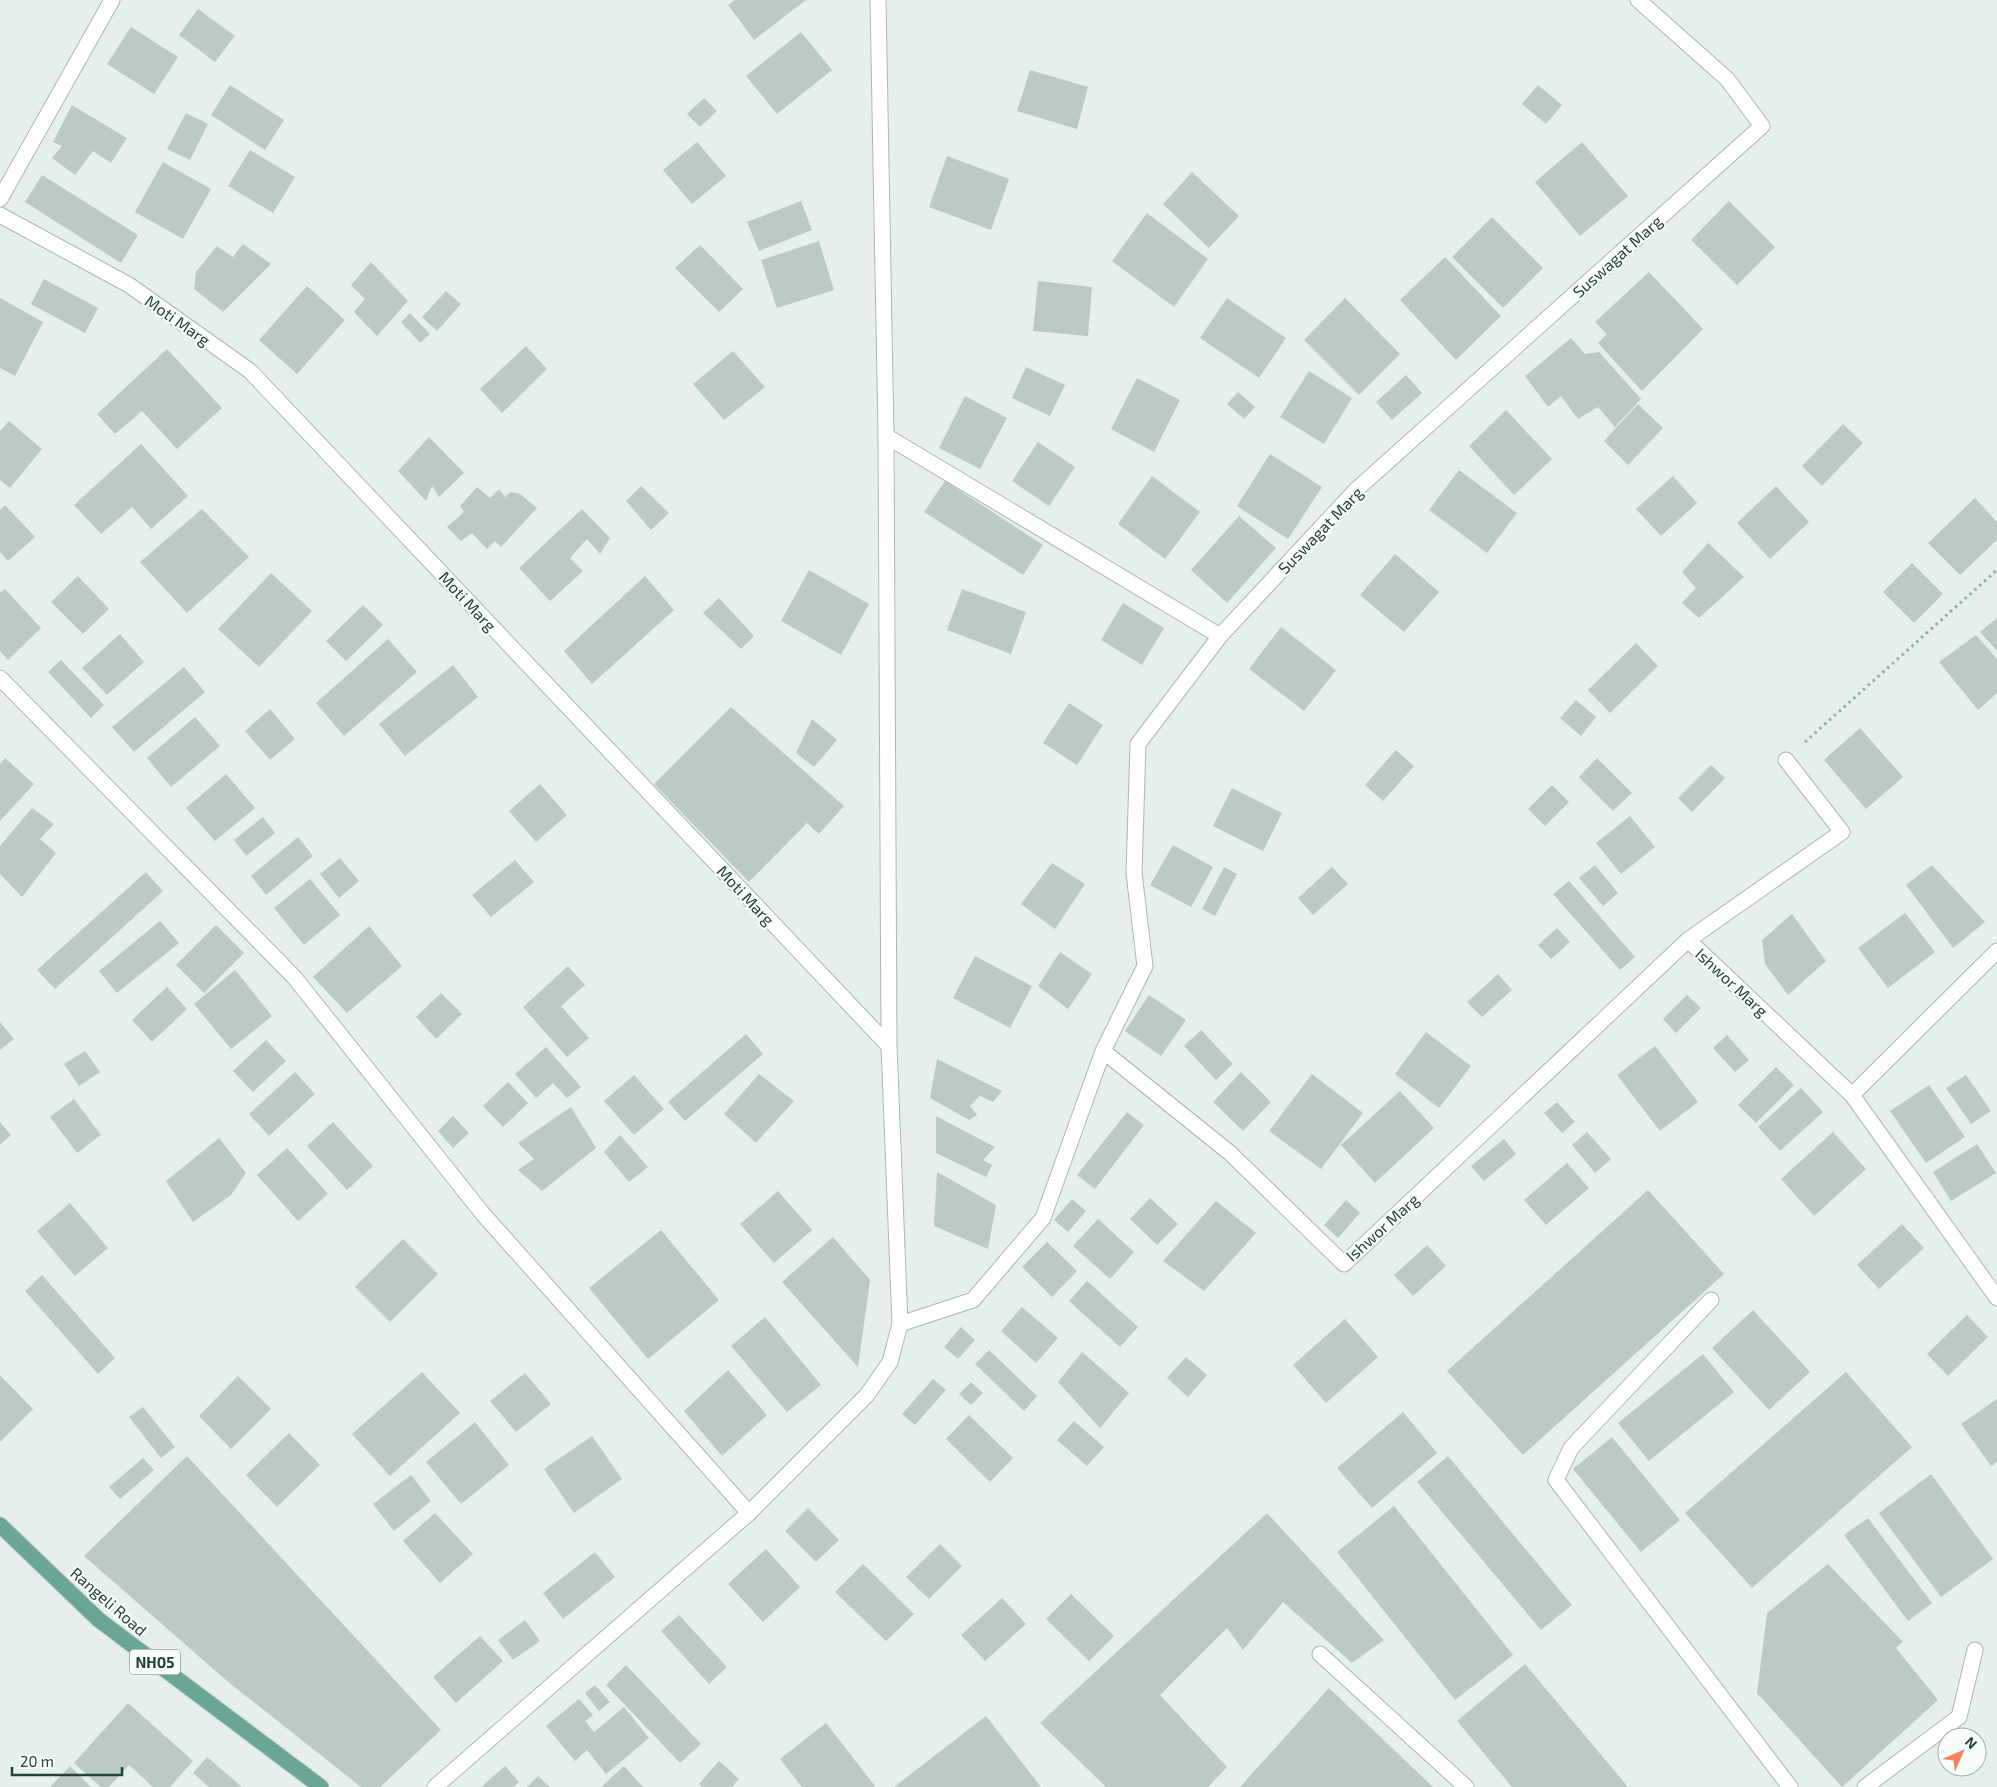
<svg xmlns="http://www.w3.org/2000/svg" width="1997" height="1787" font-family="'Exo 2',sans-serif">
<rect width="100%" height="100%" fill="#e6efeb"/>
<path fill="#bbcac4" d="M 735,0 L 806,0 L 754,40 L 728,5 Z
M 198,9 L 235,36 L 215,62 L 179,35 Z
M 131,27 L 178,57 L 154,94 L 107,64 Z
M 801,32 L 832,70 L 777,114 L 746,76 Z
M 1030,70 L 1088,87 L 1077,129 L 1017,111 Z
M 230,85 L 284,120 L 265,150 L 211,115 Z
M 1538,85 L 1562,105 L 1546,124 L 1522,104 Z
M 704,98 L 717,111 L 700,127 L 687,114 Z
M 72,105 L 127,138 L 111,163 L 93,151 L 75,175 L 52,158 L 62,146 L 53,142 Z
M 186,113 L 208,124 L 190,160 L 167,149 Z
M 697,142 L 726,176 L 692,204 L 663,170 Z
M 1582,142 L 1628,196 L 1580,236 L 1535,182 Z
M 250,150 L 295,177 L 273,213 L 228,186 Z
M 947,156 L 1009,179 L 991,230 L 929,207 Z
M 163,162 L 211,189 L 183,239 L 135,212 Z
M 1192,172 L 1239,216 L 1209,248 L 1163,204 Z
M 42,175 L 138,235 L 121,263 L 25,202 Z
M 801,201 L 812,230 L 759,251 L 747,222 Z
M 1729,201 L 1775,247 L 1737,285 L 1691,240 Z
M 1147,213 L 1208,259 L 1174,307 L 1112,261 Z
M 1492,217 L 1543,268 L 1503,308 L 1452,257 Z
M 819,241 L 834,290 L 777,308 L 761,260 Z
M 243,244 L 271,264 L 223,312 L 194,289 L 196,272 L 217,246 L 233,257 Z
M 700,245 L 743,289 L 719,312 L 675,268 Z
M 1445,257 L 1501,316 L 1456,360 L 1400,300 Z
M 371,262 L 408,301 L 377,336 L 354,312 L 365,299 L 351,285 Z
M 1649,272 L 1703,329 L 1642,391 L 1598,343 L 1607,334 L 1595,322 Z
M 44,279 L 98,308 L 85,333 L 31,304 Z
M 1038,281 L 1092,287 L 1088,336 L 1033,331 Z
M 307,286 L 345,320 L 297,374 L 259,340 Z
M 446,291 L 461,304 L 437,331 L 422,317 Z
M 0,298 L 43,322 L 15,376 L 0,368 Z
M 1227,298 L 1286,338 L 1259,378 L 1200,338 Z
M 1345,298 L 1400,354 L 1359,395 L 1304,340 Z
M 410,313 L 430,334 L 420,343 L 401,322 Z
M 1571,338 L 1585,354 L 1599,352 L 1641,399 L 1615,427 L 1598,407 L 1578,419 L 1561,396 L 1548,407 L 1525,376 Z
M 526,346 L 547,369 L 502,413 L 480,389 Z
M 167,349 L 222,408 L 177,449 L 142,411 L 115,434 L 97,414 Z
M 733,351 L 765,387 L 724,420 L 693,384 Z
M 1026,367 L 1065,385 L 1050,416 L 1012,398 Z
M 1309,371 L 1352,398 L 1324,444 L 1280,417 Z
M 1406,375 L 1422,393 L 1392,420 L 1376,402 Z
M 1137,378 L 1180,400 L 1154,452 L 1111,429 Z
M 1238,392 L 1255,407 L 1244,419 L 1227,404 Z
M 965,396 L 1007,418 L 980,469 L 939,448 Z
M 1638,404 L 1663,428 L 1628,465 L 1604,441 Z
M 1506,410 L 1552,459 L 1514,495 L 1469,446 Z
M 9,421 L 42,449 L 10,488 L 0,480 L 0,431 Z
M 1843,424 L 1863,443 L 1822,486 L 1802,466 Z
M 429,437 L 464,473 L 439,497 L 432,486 L 426,501 L 398,471 Z
M 1038,442 L 1075,467 L 1049,506 L 1012,481 Z
M 141,444 L 188,496 L 151,529 L 132,507 L 101,534 L 74,505 Z
M 1270,454 L 1322,487 L 1288,539 L 1237,506 Z
M 1459,470 L 1517,513 L 1487,553 L 1429,510 Z
M 1152,476 L 1200,512 L 1165,559 L 1118,524 Z
M 1673,476 L 1697,503 L 1661,536 L 1636,509 Z
M 945,481 L 1043,545 L 1023,575 L 924,512 Z
M 641,486 L 669,513 L 651,530 L 626,501 Z
M 1776,486 L 1809,522 L 1770,559 L 1737,523 Z
M 477,487 L 490,498 L 499,489 L 505,497 L 511,492 L 520,494 L 537,508 L 501,547 L 495,541 L 487,549 L 472,533 L 461,541 L 447,527 L 464,512 L 460,506 Z
M 1975,498 L 1997,522 L 1997,540 L 1960,575 L 1928,543 Z
M 5,505 L 35,537 L 8,561 L 0,552 L 0,510 Z
M 202,509 L 249,557 L 187,613 L 140,562 Z
M 582,509 L 610,538 L 600,554 L 587,539 L 570,558 L 583,571 L 550,601 L 519,568 Z
M 1239,516 L 1276,548 L 1227,603 L 1191,570 Z
M 1708,543 L 1744,577 L 1699,618 L 1682,603 L 1696,588 L 1682,572 Z
M 1395,554 L 1439,592 L 1404,632 L 1360,595 Z
M 1912,563 L 1943,594 L 1914,623 L 1883,592 Z
M 809,570 L 869,604 L 841,655 L 781,621 Z
M 271,573 L 312,611 L 259,667 L 218,629 Z
M 78,576 L 109,609 L 83,634 L 51,602 Z
M 645,576 L 674,610 L 592,684 L 564,651 Z
M 5,589 L 41,628 L 8,660 L 0,651 L 0,593 Z
M 962,589 L 1026,612 L 1011,654 L 947,630 Z
M 719,598 L 754,636 L 741,649 L 703,613 Z
M 1123,603 L 1164,628 L 1142,665 L 1101,640 Z
M 363,605 L 383,625 L 346,661 L 326,641 Z
M 1997,618 L 1997,651 L 1980,632 Z
M 1281,627 L 1336,670 L 1304,711 L 1249,669 Z
M 120,634 L 144,662 L 107,695 L 82,668 Z
M 1976,635 L 1997,659 L 1997,693 L 1978,710 L 1939,662 Z
M 388,639 L 417,672 L 344,736 L 316,703 Z
M 1636,643 L 1658,666 L 1610,713 L 1588,690 Z
M 61,660 L 104,705 L 91,718 L 48,672 Z
M 453,665 L 478,697 L 405,756 L 379,724 Z
M 184,667 L 205,692 L 134,752 L 112,727 Z
M 1576,700 L 1596,717 L 1581,736 L 1560,718 Z
M 1069,703 L 1103,725 L 1077,765 L 1043,743 Z
M 731,707 L 844,806 L 819,834 L 807,823 L 749,882 L 654,784 Z
M 270,709 L 295,739 L 270,760 L 245,731 Z
M 195,717 L 220,746 L 171,787 L 147,758 Z
M 812,719 L 837,740 L 814,767 L 796,753 Z
M 1860,728 L 1903,777 L 1866,809 L 1824,760 Z
M 1396,750 L 1414,766 L 1383,801 L 1365,785 Z
M 5,758 L 34,784 L 0,821 L 0,764 Z
M 1597,758 L 1632,793 L 1613,811 L 1579,777 Z
M 1711,765 L 1725,778 L 1692,812 L 1678,798 Z
M 226,774 L 255,808 L 215,841 L 186,808 Z
M 540,784 L 567,815 L 536,842 L 509,811 Z
M 1552,785 L 1569,802 L 1545,826 L 1528,809 Z
M 1232,788 L 1282,813 L 1263,851 L 1213,826 Z
M 32,808 L 54,824 L 40,839 L 56,853 L 22,897 L 0,874 L 0,846 Z
M 1630,816 L 1655,847 L 1621,874 L 1596,843 Z
M 263,817 L 275,833 L 246,856 L 234,840 Z
M 298,837 L 313,856 L 266,895 L 251,876 Z
M 1173,845 L 1213,867 L 1191,907 L 1150,885 Z
M 340,858 L 359,881 L 339,898 L 320,874 Z
M 515,860 L 534,882 L 491,917 L 472,895 Z
M 1052,863 L 1085,884 L 1055,929 L 1021,904 Z
M 1595,865 L 1618,893 L 1603,906 L 1579,878 Z
M 1932,865 L 1985,922 L 1953,948 L 1906,885 Z
M 1224,867 L 1237,874 L 1215,916 L 1202,909 Z
M 1332,867 L 1348,884 L 1313,915 L 1298,898 Z
M 146,872 L 163,891 L 55,989 L 37,970 Z
M 310,879 L 340,915 L 304,945 L 274,908 Z
M 1569,881 L 1635,957 L 1620,970 L 1553,894 Z
M 1905,913 L 1935,952 L 1888,988 L 1858,948 Z
M 1792,914 L 1826,961 L 1788,995 L 1765,964 L 1762,940 Z
M 160,921 L 179,943 L 117,993 L 99,971 Z
M 216,925 L 244,953 L 204,993 L 176,965 Z
M 369,926 L 402,966 L 347,1013 L 313,977 Z
M 1557,928 L 1570,942 L 1551,959 L 1538,945 Z
M 1060,952 L 1092,974 L 1068,1009 L 1038,986 Z
M 975,956 L 1032,986 L 1010,1028 L 953,998 Z
M 568,966 L 585,985 L 561,1006 L 589,1038 L 567,1057 L 523,1007 Z
M 235,970 L 272,1016 L 231,1049 L 194,1004 Z
M 1498,974 L 1512,990 L 1482,1017 L 1467,1002 Z
M 167,987 L 187,1009 L 152,1042 L 132,1020 Z
M 441,993 L 462,1014 L 436,1039 L 416,1017 Z
M 1149,995 L 1186,1020 L 1161,1056 L 1125,1031 Z
M 1687,995 L 1701,1008 L 1676,1033 L 1663,1019 Z
M 0,1022 L 14,1039 L 0,1050 Z
M 1201,1030 L 1233,1064 L 1216,1080 L 1184,1046 Z
M 1426,1032 L 1471,1066 L 1439,1108 L 1395,1074 Z
M 746,1034 L 763,1054 L 685,1121 L 668,1102 Z
M 1727,1035 L 1749,1060 L 1735,1072 L 1713,1048 Z
M 266,1040 L 286,1061 L 253,1092 L 233,1071 Z
M 1655,1046 L 1698,1102 L 1660,1131 L 1617,1075 Z
M 546,1047 L 581,1087 L 567,1098 L 553,1083 L 536,1098 L 515,1074 Z
M 85,1051 L 100,1072 L 79,1086 L 64,1064 Z
M 937,1059 L 1002,1091 L 993,1102 L 980,1096 L 970,1106 L 977,1115 L 969,1120 L 930,1098 Z
M 1776,1067 L 1794,1085 L 1756,1123 L 1738,1105 Z
M 295,1072 L 315,1094 L 269,1136 L 249,1114 Z
M 1241,1072 L 1271,1102 L 1243,1131 L 1213,1102 Z
M 759,1074 L 794,1101 L 756,1143 L 724,1114 Z
M 1312,1074 L 1363,1113 L 1321,1169 L 1269,1131 Z
M 634,1075 L 664,1109 L 634,1135 L 604,1101 Z
M 1966,1075 L 1991,1111 L 1971,1124 L 1946,1088 Z
M 508,1082 L 528,1103 L 503,1127 L 483,1106 Z
M 1929,1085 L 1965,1137 L 1926,1163 L 1890,1111 Z
M 1801,1088 L 1823,1112 L 1780,1151 L 1758,1127 Z
M 1400,1091 L 1434,1128 L 1375,1183 L 1341,1145 Z
M 74,1099 L 101,1135 L 77,1153 L 50,1117 Z
M 1557,1102 L 1575,1122 L 1562,1133 L 1544,1113 Z
M 571,1107 L 596,1148 L 542,1191 L 518,1170 L 534,1159 L 518,1143 Z
M 1127,1112 L 1144,1125 L 1095,1189 L 1077,1175 Z
M 453,1116 L 469,1133 L 453,1148 L 438,1131 Z
M 936,1116 L 995,1147 L 983,1160 L 992,1165 L 986,1177 L 936,1153 Z
M 0,1122 L 11,1135 L 0,1145 Z
M 333,1122 L 373,1166 L 347,1190 L 307,1146 Z
M 1587,1132 L 1611,1159 L 1595,1173 L 1572,1145 Z
M 1833,1132 L 1866,1169 L 1814,1216 L 1781,1179 Z
M 620,1135 L 648,1167 L 629,1182 L 604,1152 Z
M 219,1138 L 246,1173 L 231,1195 L 193,1222 L 166,1181 Z
M 1504,1139 L 1516,1154 L 1484,1181 L 1471,1166 Z
M 1977,1144 L 1996,1173 L 1951,1201 L 1933,1172 Z
M 287,1148 L 328,1194 L 298,1221 L 257,1175 Z
M 1567,1163 L 1589,1188 L 1546,1225 L 1524,1200 Z
M 937,1172 L 996,1205 L 988,1249 L 934,1226 Z
M 1648,1190 L 1724,1274 L 1523,1455 L 1447,1371 Z
M 778,1191 L 812,1230 L 774,1263 L 740,1224 Z
M 1150,1198 L 1178,1224 L 1157,1245 L 1130,1219 Z
M 1072,1199 L 1086,1211 L 1068,1232 L 1054,1220 Z
M 1346,1200 L 1360,1213 L 1338,1238 L 1324,1225 Z
M 1216,1201 L 1256,1233 L 1204,1291 L 1163,1261 Z
M 70,1203 L 108,1248 L 75,1276 L 37,1231 Z
M 1098,1219 L 1134,1252 L 1110,1279 L 1073,1246 Z
M 1902,1224 L 1924,1248 L 1879,1289 L 1857,1265 Z
M 661,1230 L 719,1300 L 648,1359 L 589,1288 Z
M 833,1237 L 870,1280 L 858,1367 L 782,1282 Z
M 403,1239 L 438,1274 L 390,1322 L 355,1287 Z
M 1047,1242 L 1077,1271 L 1052,1297 L 1022,1267 Z
M 1427,1245 L 1446,1266 L 1413,1296 L 1394,1275 Z
M 42,1275 L 115,1358 L 98,1374 L 25,1291 Z
M 1087,1281 L 1138,1327 L 1120,1347 L 1069,1301 Z
M 1022,1307 L 1058,1338 L 1036,1363 L 1001,1331 Z
M 1753,1310 L 1810,1372 L 1769,1410 L 1712,1348 Z
M 1967,1315 L 1988,1337 L 1948,1376 L 1927,1354 Z
M 765,1317 L 821,1385 L 787,1412 L 731,1346 Z
M 1345,1319 L 1378,1357 L 1326,1403 L 1293,1365 Z
M 961,1327 L 975,1340 L 958,1359 L 944,1347 Z
M 989,1350 L 1037,1396 L 1024,1411 L 975,1364 Z
M 1082,1352 L 1129,1393 L 1100,1428 L 1058,1382 Z
M 1703,1354 L 1734,1392 L 1649,1461 L 1618,1423 Z
M 1186,1357 L 1207,1375 L 1188,1397 L 1167,1378 Z
M 728,1370 L 767,1415 L 722,1456 L 684,1411 Z
M 422,1372 L 460,1413 L 390,1476 L 352,1434 Z
M 1846,1372 L 1912,1447 L 1752,1588 L 1685,1513 Z
M 525,1373 L 551,1404 L 516,1432 L 490,1401 Z
M 0,1375 L 33,1409 L 0,1442 Z
M 238,1376 L 271,1409 L 231,1449 L 199,1416 Z
M 933,1379 L 946,1390 L 915,1425 L 902,1414 Z
M 971,1382 L 983,1393 L 971,1405 L 959,1394 Z
M 1997,1399 L 1997,1462 L 1991,1466 L 1961,1424 Z
M 143,1407 L 175,1447 L 161,1458 L 129,1417 Z
M 1403,1412 L 1437,1453 L 1372,1508 L 1337,1468 Z
M 969,1415 L 1013,1458 L 990,1482 L 946,1439 Z
M 1074,1421 L 1104,1447 L 1087,1466 L 1057,1440 Z
M 475,1422 L 509,1465 L 461,1504 L 426,1462 Z
M 289,1433 L 320,1465 L 277,1507 L 246,1475 Z
M 592,1436 L 622,1479 L 574,1513 L 544,1469 Z
M 1612,1437 L 1680,1520 L 1641,1552 L 1573,1469 Z
M 187,1456 L 441,1730 L 380,1787 L 361,1787 L 227,1681 L 84,1556 Z
M 1448,1456 L 1572,1605 L 1541,1630 L 1417,1482 Z
M 143,1458 L 154,1470 L 120,1499 L 109,1487 Z
M 1931,1474 L 1993,1559 L 1941,1597 L 1879,1513 Z
M 411,1475 L 431,1501 L 394,1531 L 373,1504 Z
M 1394,1506 L 1513,1655 L 1455,1700 L 1337,1552 Z
M 808,1508 L 839,1540 L 816,1562 L 785,1531 Z
M 435,1513 L 473,1554 L 440,1583 L 403,1541 Z
M 1267,1513 L 1384,1640 L 1352,1663 L 1283,1602 L 1243,1650 L 1227,1628 L 1160,1695 L 1227,1767 L 1208,1787 L 1106,1787 L 1040,1723 Z
M 1868,1518 L 1932,1603 L 1908,1621 L 1844,1535 Z
M 940,1544 L 962,1566 L 929,1599 L 906,1577 Z
M 766,1549 L 800,1587 L 763,1622 L 728,1584 Z
M 595,1552 L 615,1577 L 563,1619 L 543,1593 Z
M 863,1564 L 914,1614 L 886,1641 L 835,1592 Z
M 1828,1564 L 1903,1642 L 1896,1648 L 1938,1700 L 1842,1787 L 1757,1693 L 1767,1613 Z
M 1071,1594 L 1114,1636 L 1089,1661 L 1046,1619 Z
M 1002,1598 L 1026,1624 L 985,1661 L 961,1635 Z
M 679,1615 L 727,1667 L 709,1684 L 661,1631 Z
M 525,1620 L 540,1641 L 513,1660 L 498,1640 Z
M 480,1636 L 503,1661 L 456,1703 L 433,1677 Z
M 1525,1664 L 1628,1787 L 1512,1787 L 1457,1721 Z
M 626,1665 L 701,1744 L 680,1763 L 606,1685 Z
M 595,1685 L 610,1702 L 599,1711 L 585,1693 Z
M 1329,1688 L 1433,1787 L 1240,1787 Z
M 579,1699 L 593,1715 L 585,1721 L 594,1732 L 624,1707 L 649,1738 L 606,1774 L 587,1750 L 575,1761 L 546,1726 Z
M 128,1703 L 193,1761 L 170,1787 L 153,1787 L 129,1765 L 109,1787 L 101,1787 L 74,1763 Z
M 986,1716 L 1041,1787 L 894,1787 Z
M 826,1723 L 875,1786 L 874,1787 L 802,1787 L 780,1759 Z
M 207,1757 L 242,1787 L 209,1787 L 193,1773 Z
M 719,1761 L 739,1779 L 732,1787 L 702,1787 L 699,1784 Z
M 70,1766 L 91,1787 L 50,1787 Z
M 505,1766 L 519,1782 L 513,1787 L 481,1787 Z
M 624,1766 L 643,1787 L 601,1787 Z
M 538,1776 L 550,1787 L 527,1787 Z"/>
<g fill="none" stroke-linecap="round" stroke-linejoin="round">
<defs>
<path id="lane" d="M 1711,1300 L 1571,1448 L 1556,1480 L 1790,1787"/>
<path id="street" d="M 0,199 L 112,0
M 886,436 L 1220,636
M 0,678 L 294,977 L 483,1214 L 749,1513
M 1688,940 L 1852,1095 L 1997,1298
M 1103,1051 L 1145,966 L 1134,873 L 1138,744 L 1220,636 L 1356,490 L 1762,126 L 1727,79 L 1638,0
M 1852,1095 L 1997,951
M 900,1324 L 973,1300 L 1043,1218 L 1103,1051 L 1230,1153 L 1344,1264 L 1688,940 L 1842,832 L 1786,760
M 1320,1654 L 1466,1787
M 1865,1787 L 1959,1717 L 1975,1650"/>
<path id="secondary" d="M 0,215 L 129,285 L 250,371 L 889,1046
M 435,1787 L 749,1513 L 867,1395 L 890,1362 L 900,1324 L 889,1046 L 886,436 L 878,0"/>
<path id="primary" d="M 0,1525 L 99,1620 L 321,1787"/>
</defs>
<use href="#lane" stroke="#a8b8b2" stroke-width="17"/>
<use href="#street" stroke="#a8b8b2" stroke-width="17"/>
<use href="#secondary" stroke="#a4bbb3" stroke-width="17"/>
<use href="#primary" stroke="#c2cac8" stroke-width="17"/>
<path stroke="#86b3a5" stroke-width="3" stroke-dasharray="2.5 4" stroke-linecap="butt" d="M 1805,742 L 1997,570"/>
<use href="#lane" stroke="#fff" stroke-width="15"/>
<use href="#street" stroke="#fff" stroke-width="15"/>
<use href="#secondary" stroke="#fff" stroke-width="15"/>
<use href="#primary" stroke="#6aa596" stroke-width="15"/>
</g>
<g text-anchor="middle" dominant-baseline="central" stroke-width="4.5" stroke-linejoin="round" paint-order="stroke">
<rect fill="#f7fbf9" stroke="#637a73" stroke-width="1" x="130" y="1649.5" width="50" height="25" rx="4"/>
<g font-size="15" font-weight="bold" fill="#24423a">
<text x="155" y="1662">NH05</text>
</g>
<g font-size="16" fill="#24423a" stroke="#f7fbf9">
<text transform="translate(1617 256) rotate(-42)">Suswagat Marg</text>
<text transform="translate(178 320) rotate(35)">Moti Marg</text>
<text transform="translate(1320 530) rotate(-46)">Suswagat Marg</text>
<text transform="translate(468 601) rotate(47)">Moti Marg</text>
<text transform="translate(746 895) rotate(47)">Moti Marg</text>
<text transform="translate(1732 982) rotate(43)">Ishwor Marg</text>
<text transform="translate(1382 1227) rotate(-42)">Ishwor Marg</text>
<text transform="translate(109 1601) rotate(41)">Rangeli Road</text>
</g>
</g>
<g transform="translate(1962 1752) rotate(45)"><circle r="24" fill="#f7fbf9" stroke="#a3b1ad"/>
<path d="M0-4L9 19L0 12L-9 19Z" fill="#f4845f"/>
<text y="-8" font-size="14" font-weight="bold" text-anchor="middle" fill="#24423a">N</text>
</g>
<path d="M12 1767v8h110v-8" fill="none" stroke="#24423a" stroke-width="2.5"/>
<text x="20" y="1767" font-size="15" fill="#24423a" stroke="#f7fbf9" stroke-width="4" paint-order="stroke">20 m</text>
</svg>
